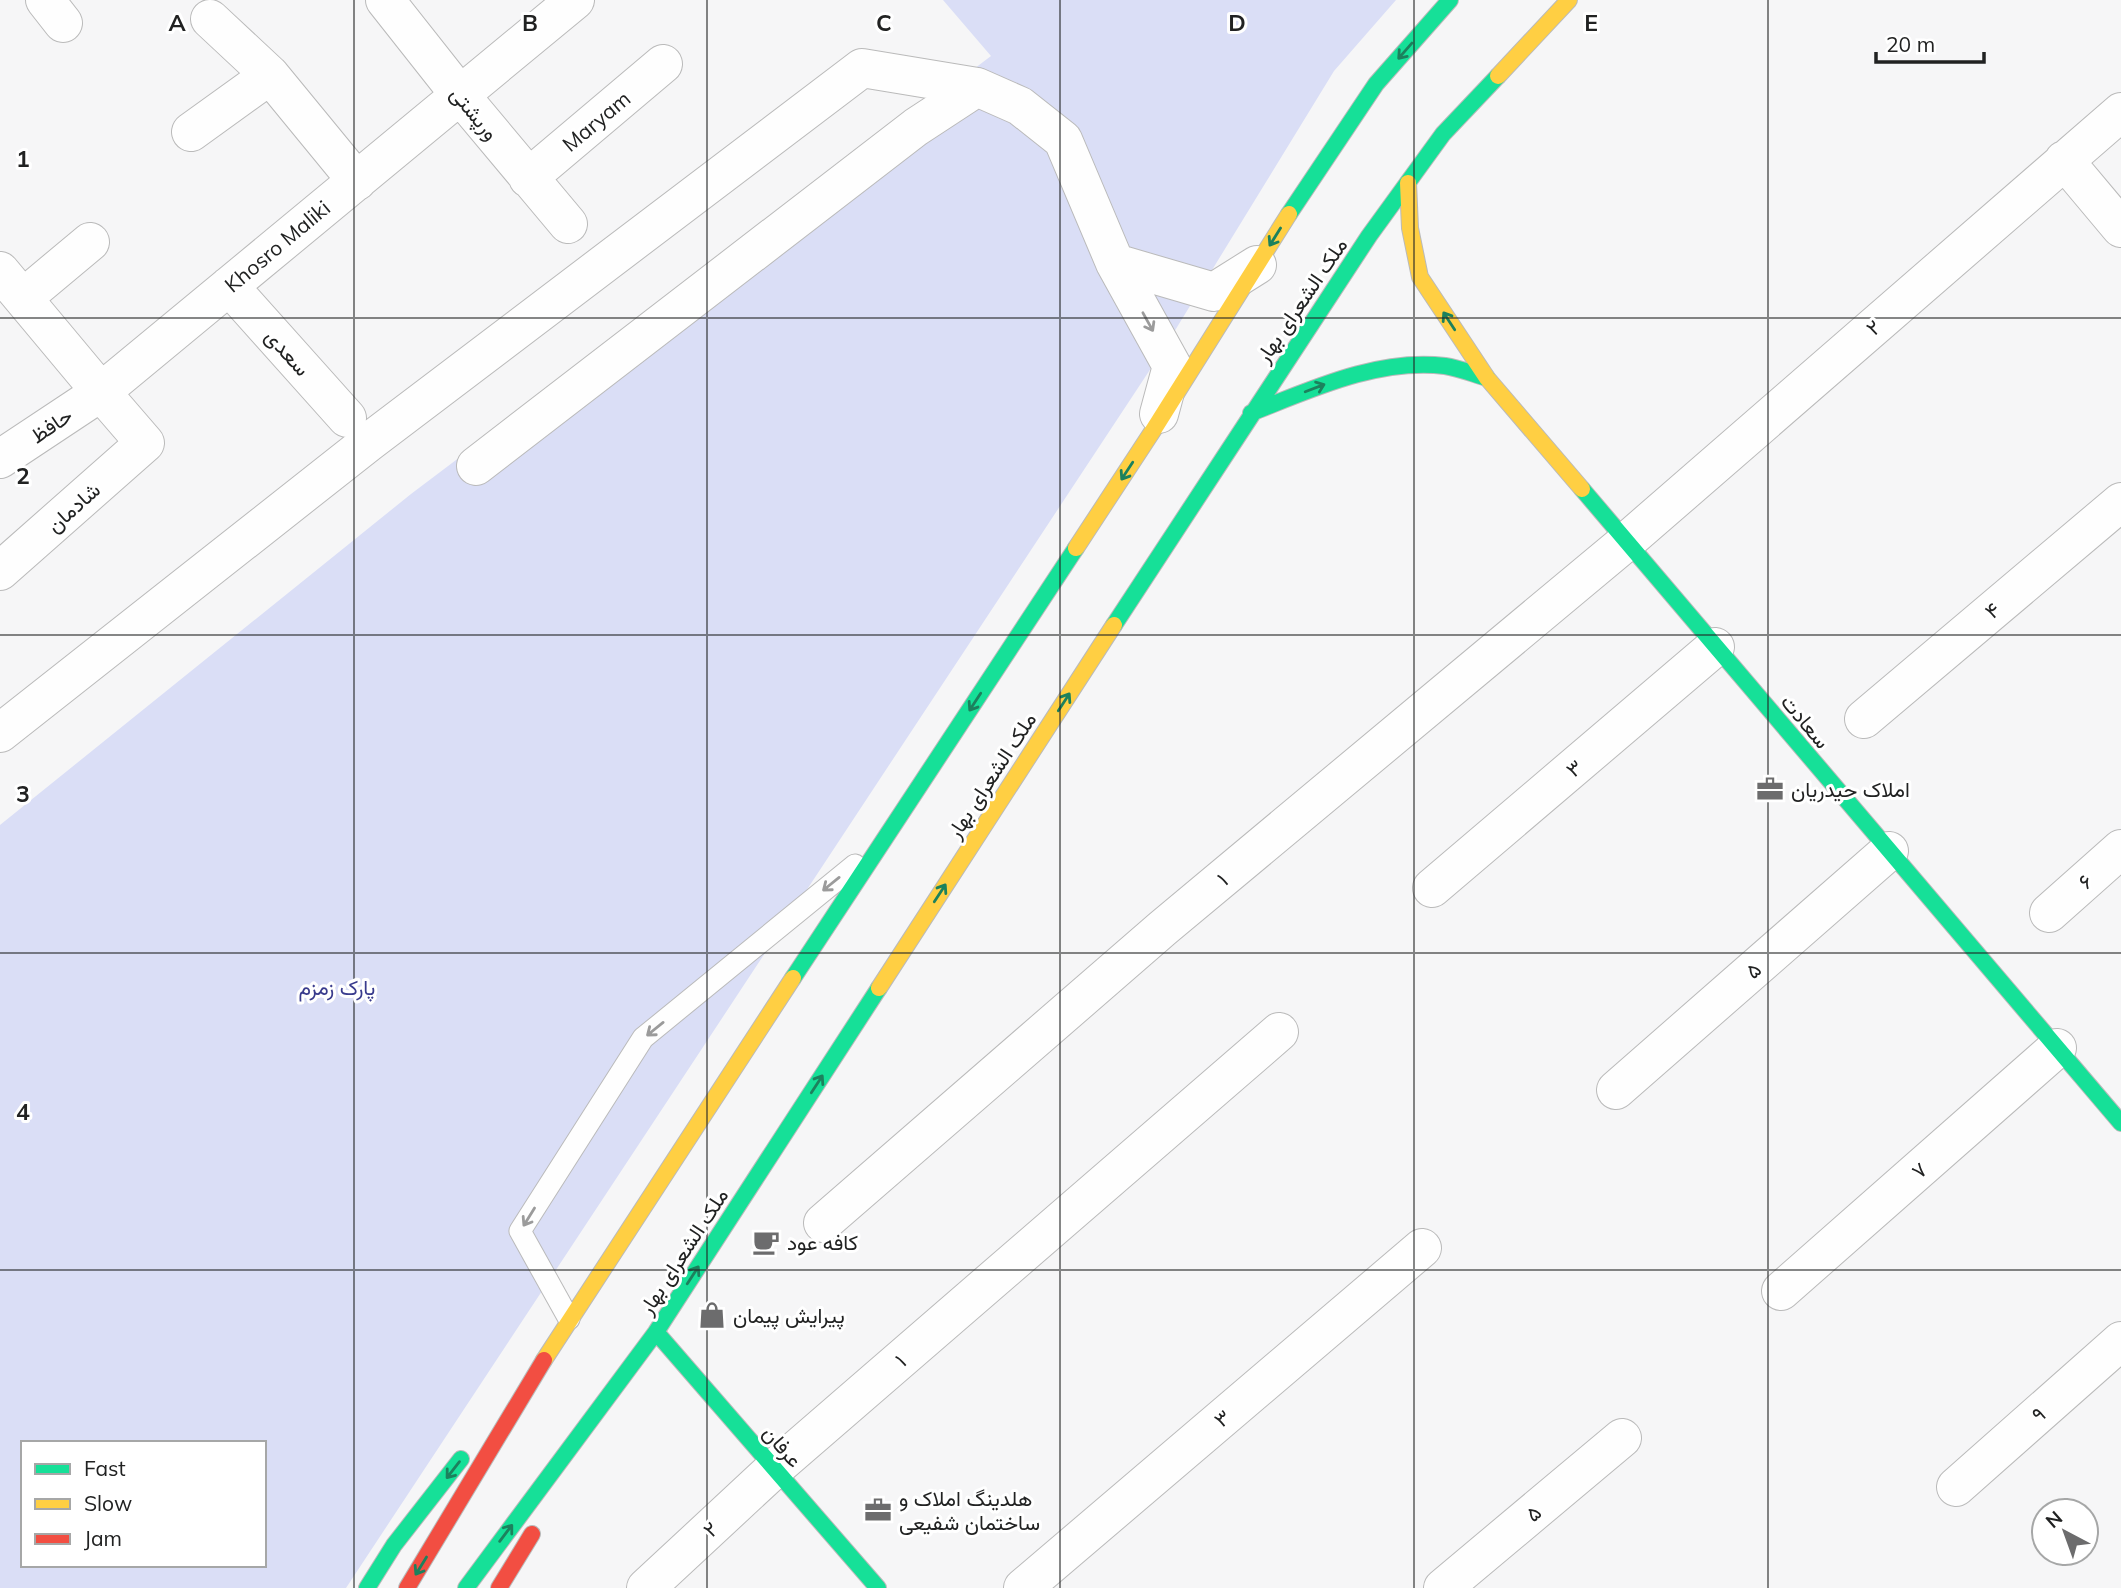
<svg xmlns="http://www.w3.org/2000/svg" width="2121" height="1588" font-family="Mulish,Vazirmatn,sans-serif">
<rect width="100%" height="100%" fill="#f6f6f7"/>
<path fill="#dadef6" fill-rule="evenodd" d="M 943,0 L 1396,0 L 1334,71 L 1163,350 L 346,1588 L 0,1588 L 0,825 L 411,494 L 991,56 ZM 23,1443 L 264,1443 L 264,1565 L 23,1565 Z"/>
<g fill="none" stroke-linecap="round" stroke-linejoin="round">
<defs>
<path id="lane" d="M 569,1319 L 520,1231 L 643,1038 L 855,865"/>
<path id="street" d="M 45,0 L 63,23
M 385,0 L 460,95 L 568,224
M 210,19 L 270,75
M 191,132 L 270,75 L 357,181
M 2064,160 L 2121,228
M 528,178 L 663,64
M 1115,263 L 1214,292 L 1257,265
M 0,271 L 101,392 L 575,0
M 229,286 L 347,418
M 23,298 L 90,242
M 0,459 L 101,392 L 145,443 L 0,571
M 476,466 L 916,127 L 977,87 L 1020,106 L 1063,140 L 1115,263 L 1172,366 L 1159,414
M 1864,719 L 2121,502
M 0,733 L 369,442 L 862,68 L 977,87
M 1432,888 L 1715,647
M 2049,913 L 2121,849
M 1616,1090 L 1889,851
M 823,1223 L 1163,928 L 1626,542 L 2121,112
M 1781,1291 L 2057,1048
M 1956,1487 L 2121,1341
M 646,1588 L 774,1469 L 1279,1032
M 1023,1588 L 1422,1248
M 1443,1588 L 1622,1438"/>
<path id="fast" d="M 1289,214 L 1376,84 L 1450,0
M 1251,413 C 1312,389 1378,358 1445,366 C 1459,368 1473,374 1487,378
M 1582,489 L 2121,1123
M 1114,625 L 1369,236 L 1443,134 L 1498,76
M 793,978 L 1076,548
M 656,1332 L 878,1588
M 367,1588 L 394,1545 L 461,1459
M 466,1588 L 656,1332 L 879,988"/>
<path id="slow" d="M 1498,76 L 1569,0
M 1408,183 L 1410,228 L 1420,277 L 1487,378 L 1582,489
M 1076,548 L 1154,429 L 1289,214
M 879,988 L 1114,625
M 544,1360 L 793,978"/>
<path id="jam" d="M 407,1588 L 544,1360
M 499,1588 L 532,1534"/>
</defs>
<use href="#lane" stroke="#bababa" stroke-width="23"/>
<use href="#street" stroke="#bababa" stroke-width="40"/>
<use href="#fast" stroke="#bababa" stroke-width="18"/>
<use href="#slow" stroke="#bababa" stroke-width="18"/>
<use href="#jam" stroke="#bababa" stroke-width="18"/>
<use href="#lane" stroke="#fefefe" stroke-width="21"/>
<use href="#street" stroke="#fefefe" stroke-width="38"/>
<use href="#fast" stroke="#16e098" stroke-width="16"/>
<use href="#slow" stroke="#ffcf43" stroke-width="16"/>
<use href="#jam" stroke="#f24e42" stroke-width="16"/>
</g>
<defs><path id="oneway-shaft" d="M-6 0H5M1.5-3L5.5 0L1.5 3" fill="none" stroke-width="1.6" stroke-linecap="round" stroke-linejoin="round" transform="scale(1.75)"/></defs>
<g stroke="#1c815d">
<use href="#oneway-shaft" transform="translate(1405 51) rotate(131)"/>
<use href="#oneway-shaft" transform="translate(1275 237) rotate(122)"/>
<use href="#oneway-shaft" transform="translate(1449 321) rotate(-123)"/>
<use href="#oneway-shaft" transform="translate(1315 388) rotate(-21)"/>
<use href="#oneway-shaft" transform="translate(1127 471) rotate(123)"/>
<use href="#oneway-shaft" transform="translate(975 702) rotate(123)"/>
<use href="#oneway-shaft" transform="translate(1064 702) rotate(-57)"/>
<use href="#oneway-shaft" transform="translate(940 893) rotate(-57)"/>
<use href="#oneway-shaft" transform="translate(817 1084) rotate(-57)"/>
<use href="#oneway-shaft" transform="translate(693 1275) rotate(-57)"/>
<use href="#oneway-shaft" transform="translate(453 1470) rotate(128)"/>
<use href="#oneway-shaft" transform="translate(506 1533) rotate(-53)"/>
<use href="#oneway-shaft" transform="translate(421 1566) rotate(122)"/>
</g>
<g stroke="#9b9b9b">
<use href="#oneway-shaft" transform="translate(1148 322) rotate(61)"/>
<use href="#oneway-shaft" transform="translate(831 884) rotate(141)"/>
<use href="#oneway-shaft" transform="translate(655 1029) rotate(141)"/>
<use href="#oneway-shaft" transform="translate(529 1217) rotate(122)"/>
</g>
<path fill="none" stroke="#212222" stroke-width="2" stroke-opacity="0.55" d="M 354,0 L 354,1588M 707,0 L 707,1588M 1060,0 L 1060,1588M 1414,0 L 1414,1588M 1768,0 L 1768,1588M 0,318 L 2121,318M 0,635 L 2121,635M 0,953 L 2121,953M 0,1270 L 2121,1270"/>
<defs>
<symbol id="office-bare" viewBox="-9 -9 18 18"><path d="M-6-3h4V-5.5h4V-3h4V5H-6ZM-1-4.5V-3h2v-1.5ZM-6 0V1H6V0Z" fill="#6c6c6d" stroke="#fff" stroke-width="2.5" paint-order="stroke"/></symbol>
<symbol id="cafe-bare" viewBox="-9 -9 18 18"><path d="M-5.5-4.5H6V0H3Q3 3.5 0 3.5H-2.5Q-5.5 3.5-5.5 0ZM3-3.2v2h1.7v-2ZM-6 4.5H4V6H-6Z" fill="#6c6c6d" stroke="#fff" stroke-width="2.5" paint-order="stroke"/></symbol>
<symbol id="shop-bare" viewBox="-9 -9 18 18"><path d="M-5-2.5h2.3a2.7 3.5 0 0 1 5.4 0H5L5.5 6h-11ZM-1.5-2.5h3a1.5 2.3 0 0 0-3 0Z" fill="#6c6c6d" stroke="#fff" stroke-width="2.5" paint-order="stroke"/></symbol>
</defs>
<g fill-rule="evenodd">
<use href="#office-bare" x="1751" y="770" width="38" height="38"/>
<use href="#cafe-bare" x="747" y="1223" width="38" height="38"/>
<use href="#shop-bare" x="693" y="1296" width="38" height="38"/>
<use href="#office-bare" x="859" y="1491" width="38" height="38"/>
</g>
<g text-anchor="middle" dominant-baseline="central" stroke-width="6" stroke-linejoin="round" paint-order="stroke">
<g font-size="21" fill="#212222" stroke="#fff">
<text transform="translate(475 113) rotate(51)">ورپشتی</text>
<text transform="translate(596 121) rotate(-40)">Maryam</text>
<text transform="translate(277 246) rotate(-40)">Khosro Maliki</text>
<text transform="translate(1301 300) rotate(-56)">ملک الشعرای بهار</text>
<text transform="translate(1873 327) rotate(-41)">۲</text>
<text transform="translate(288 352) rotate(48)">سعدی</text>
<text transform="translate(51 425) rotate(-34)">حافظ</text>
<text transform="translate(73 507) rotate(-42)">شادمان</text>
<text transform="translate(1992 610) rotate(-40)">۴</text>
<text transform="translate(1806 721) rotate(50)">سعادت</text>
<text transform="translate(1574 768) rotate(-40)">۳</text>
<text transform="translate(991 775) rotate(-57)">ملک الشعرای بهار</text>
<text transform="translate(1222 879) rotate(-40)">۱</text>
<text transform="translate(2085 881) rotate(-42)">۶</text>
<text transform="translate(1753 970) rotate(-41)">۵</text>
<text transform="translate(1919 1170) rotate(-41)">۷</text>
<text transform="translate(683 1251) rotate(-57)">ملک الشعرای بهار</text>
<text transform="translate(900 1360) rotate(-41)">۱</text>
<text transform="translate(2038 1414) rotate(-41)">۹</text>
<text transform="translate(1222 1418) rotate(-40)">۳</text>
<text transform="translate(783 1446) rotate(49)">عرفان</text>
<text transform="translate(1533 1513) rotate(-40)">۵</text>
<text transform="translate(710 1529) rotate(-43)">۲</text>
</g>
<g font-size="21" fill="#212222" stroke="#fff" text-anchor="start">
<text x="1791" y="789">املاک حیدریان</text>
<text x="787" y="1242">کافه عود</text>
<text x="733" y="1315">پیرایش پیمان</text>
<text x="899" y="1498">هلدینگ املاک و<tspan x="899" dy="24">ساختمان شفیعی</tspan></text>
</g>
<g font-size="21" fill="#393b8d" stroke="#fff">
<text x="337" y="987">پارک زمزم</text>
</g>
</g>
<g font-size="23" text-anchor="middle" font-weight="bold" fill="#212222" stroke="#fff" stroke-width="6" stroke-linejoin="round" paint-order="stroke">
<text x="177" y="31">A</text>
<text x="530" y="31">B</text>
<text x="884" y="31">C</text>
<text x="1237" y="31">D</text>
<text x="1591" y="31">E</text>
<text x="23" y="167">1</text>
<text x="23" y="484">2</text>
<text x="23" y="802">3</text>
<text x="23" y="1120">4</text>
</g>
<rect x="21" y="1441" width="245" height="126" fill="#ffffff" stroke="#a6a7a7" stroke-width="2"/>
<rect x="35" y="1464" width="35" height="10" fill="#16e098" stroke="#a6a7a7" stroke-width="2"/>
<text x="84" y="1476" font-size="21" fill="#212222">Fast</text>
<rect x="35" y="1499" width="35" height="10" fill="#ffcf43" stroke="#a6a7a7" stroke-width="2"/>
<text x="84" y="1511" font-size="21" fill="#212222">Slow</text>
<rect x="35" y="1534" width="35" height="10" fill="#f24e42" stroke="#a6a7a7" stroke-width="2"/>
<text x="84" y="1546" font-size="21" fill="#212222">Jam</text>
<g transform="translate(2065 1532) rotate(319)"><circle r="33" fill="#ffffff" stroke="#a6a7a7" stroke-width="2"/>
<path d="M0-5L12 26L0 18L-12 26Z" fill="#6c6c6d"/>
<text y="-10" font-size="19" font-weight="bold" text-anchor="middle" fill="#212222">N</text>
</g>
<path d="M1876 52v10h108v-10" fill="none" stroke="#212222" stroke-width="3.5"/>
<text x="1886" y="52" font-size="21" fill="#212222" stroke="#ffffff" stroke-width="5" paint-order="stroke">20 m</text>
</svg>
